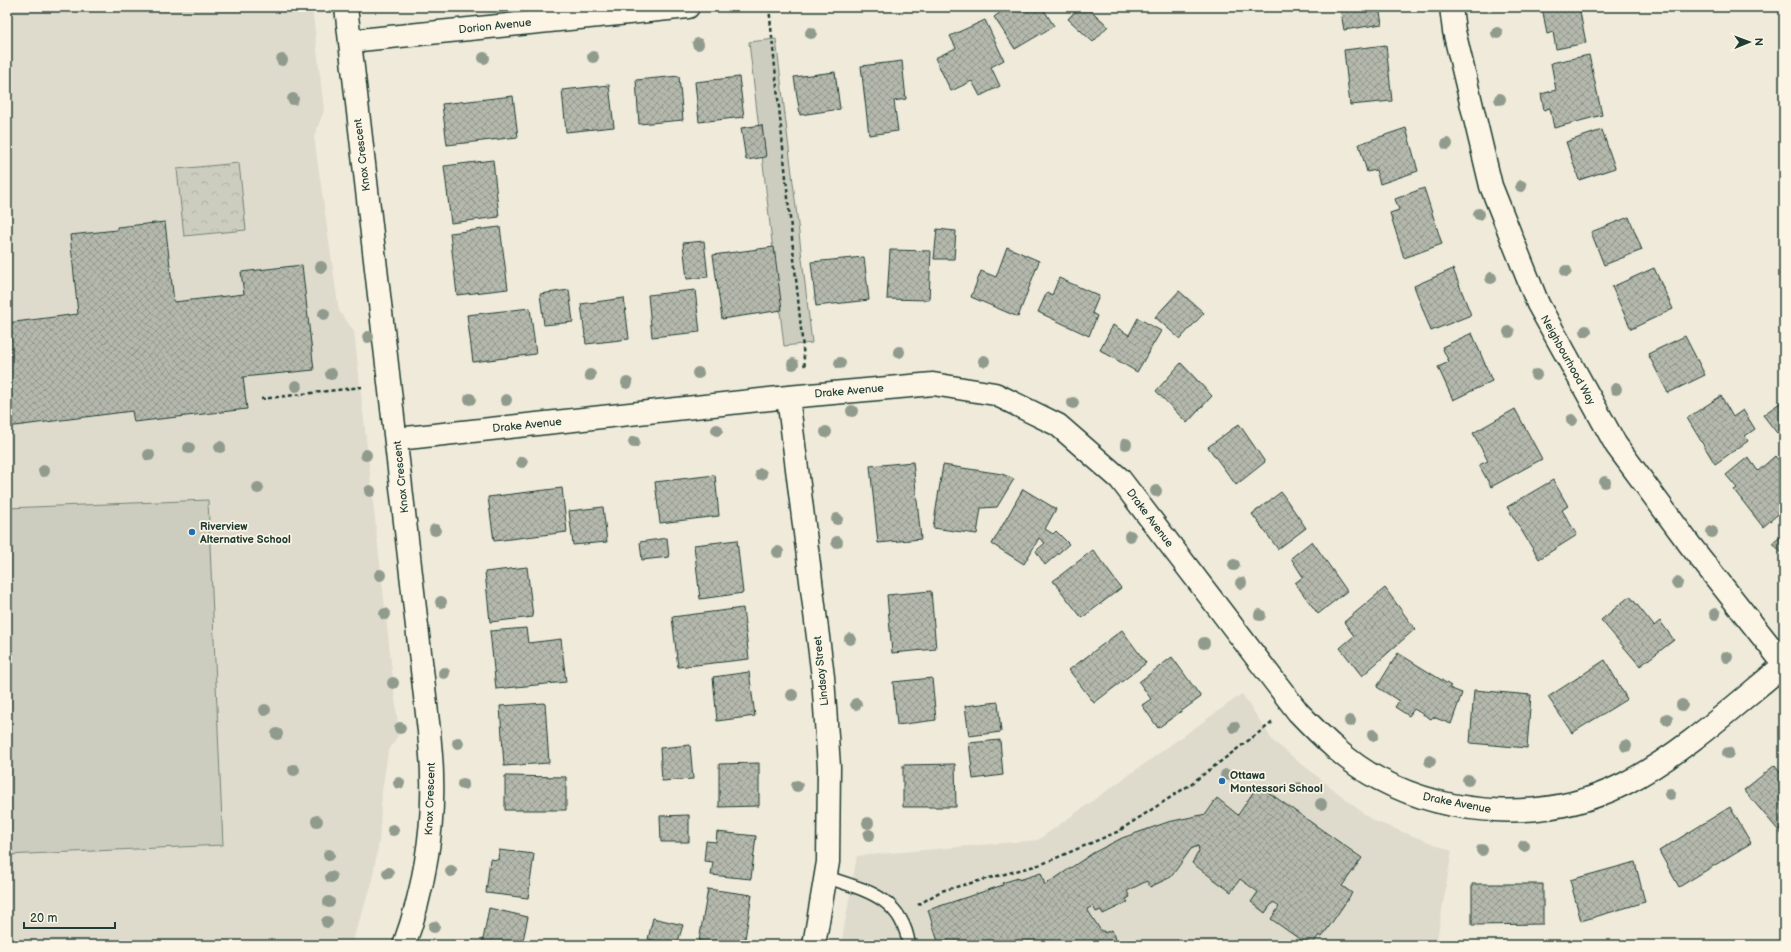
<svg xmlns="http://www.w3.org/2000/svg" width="1791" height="952" font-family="'Balsamiq Sans',sans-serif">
<defs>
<pattern id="park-crowns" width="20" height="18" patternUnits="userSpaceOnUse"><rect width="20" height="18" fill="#cccdbf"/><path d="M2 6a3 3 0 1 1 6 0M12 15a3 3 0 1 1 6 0" fill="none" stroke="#afb1a5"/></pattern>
<pattern id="building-cross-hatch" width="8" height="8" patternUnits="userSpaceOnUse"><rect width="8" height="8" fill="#b5b9ad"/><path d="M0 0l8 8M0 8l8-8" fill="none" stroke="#93988e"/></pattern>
</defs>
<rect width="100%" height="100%" fill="#efeada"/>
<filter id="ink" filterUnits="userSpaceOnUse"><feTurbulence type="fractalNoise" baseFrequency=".025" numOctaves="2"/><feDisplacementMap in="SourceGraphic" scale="8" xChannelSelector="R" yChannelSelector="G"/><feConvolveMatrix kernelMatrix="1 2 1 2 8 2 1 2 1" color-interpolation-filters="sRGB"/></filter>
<g filter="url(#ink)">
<path fill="#dedbcc" d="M 7,7 L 312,7 L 324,110 L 314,137 L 339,311 L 354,331 L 399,734 L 388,752 L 382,791 L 379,841 L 371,886 L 351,945 L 7,945 Z
M 1242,694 L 1273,741 L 1372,820 L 1452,851 L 1436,945 L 841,945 L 857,856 L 1038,840 Z"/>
<path fill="#cccdbf" stroke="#76857a" d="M 776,39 L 812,343 L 784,346 L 749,42 Z
M 208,500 L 223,845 L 7,855 L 7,508 Z"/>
<path fill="url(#park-crowns)" stroke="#76857a" d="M 239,163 L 246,230 L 184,236 L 177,169 Z"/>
<path fill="url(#building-cross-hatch)" stroke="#1f3d34" d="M 1008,7 L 1042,7 L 1054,26 L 1015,49 L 994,17 Z
M 1079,7 L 1087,7 L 1108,26 L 1093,42 L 1068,19 Z
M 1340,7 L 1379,7 L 1382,24 L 1344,30 Z
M 1542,7 L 1579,7 L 1586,43 L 1556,49 L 1553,32 L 1547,34 Z
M 985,20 L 1004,60 L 991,67 L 1000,86 L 980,96 L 972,81 L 951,91 L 935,58 L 956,48 L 950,36 Z
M 1386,45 L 1392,101 L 1350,105 L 1344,50 Z
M 1589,55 L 1602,115 L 1554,128 L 1550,108 L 1544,110 L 1541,94 L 1556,90 L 1551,63 Z
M 902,61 L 906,99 L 894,101 L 898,131 L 869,135 L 861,66 Z
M 835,72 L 840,109 L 800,115 L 794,77 Z
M 679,76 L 683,120 L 639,124 L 636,80 Z
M 739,77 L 744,117 L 699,122 L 695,82 Z
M 609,85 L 614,127 L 566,132 L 562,90 Z
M 513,96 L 518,137 L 447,145 L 442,104 Z
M 762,125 L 766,157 L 746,160 L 741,128 Z
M 1406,128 L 1418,171 L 1380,184 L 1376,170 L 1367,172 L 1359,144 Z
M 1602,130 L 1615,168 L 1579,180 L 1566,142 Z
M 493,160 L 499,217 L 451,223 L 444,166 Z
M 1424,188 L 1442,244 L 1404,258 L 1390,213 L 1399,210 L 1395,199 Z
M 1629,217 L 1642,250 L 1604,265 L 1591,232 Z
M 165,222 L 174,302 L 244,294 L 241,272 L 302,265 L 314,370 L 243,377 L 247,409 L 134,422 L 132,411 L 7,427 L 7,323 L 78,314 L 70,235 L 117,230 L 117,227 Z
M 500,227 L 508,289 L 457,295 L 450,233 Z
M 937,229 L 956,231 L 954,259 L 934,259 Z
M 704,241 L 708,277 L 687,279 L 683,243 Z
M 774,247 L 782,310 L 722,319 L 713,255 Z
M 1007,247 L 1039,261 L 1018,317 L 971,297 L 981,271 L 996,277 Z
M 890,250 L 931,251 L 929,300 L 887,299 Z
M 864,257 L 869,300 L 816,306 L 811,262 Z
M 1654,268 L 1673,309 L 1631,329 L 1612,287 Z
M 1453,269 L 1471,315 L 1431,331 L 1414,286 Z
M 1059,278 L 1099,296 L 1092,313 L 1097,316 L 1089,336 L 1038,312 L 1047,292 L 1052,295 Z
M 569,290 L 573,322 L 544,325 L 540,294 Z
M 695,290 L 700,332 L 652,337 L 648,295 Z
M 1179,291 L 1204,313 L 1180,339 L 1155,317 Z
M 624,298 L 629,339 L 586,344 L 581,304 Z
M 530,308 L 536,354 L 473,362 L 467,315 Z
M 1138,318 L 1161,331 L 1137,372 L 1100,350 L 1113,325 L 1129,335 Z
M 1472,333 L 1492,381 L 1453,400 L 1438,367 L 1449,362 L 1442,347 Z
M 1685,336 L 1705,375 L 1668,393 L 1648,354 Z
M 1181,363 L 1212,396 L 1187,423 L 1156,391 Z
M 1721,396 L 1733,417 L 1743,410 L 1755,429 L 1745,436 L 1748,441 L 1715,464 L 1687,418 Z
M 1784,400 L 1784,427 L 1777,433 L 1763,415 Z
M 1515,409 L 1542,459 L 1491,487 L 1479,465 L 1488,461 L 1473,433 Z
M 1239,424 L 1265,462 L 1236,485 L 1208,447 Z
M 1775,456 L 1784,467 L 1784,509 L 1763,527 L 1734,490 L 1737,488 L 1726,475 L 1748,457 L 1758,471 Z
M 913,462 L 921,539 L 878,543 L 870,466 Z
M 943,465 L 1002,474 L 1014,479 L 997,507 L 981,508 L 977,534 L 933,528 Z
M 715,475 L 719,516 L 660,523 L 655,482 Z
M 1553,480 L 1568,506 L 1562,510 L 1577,535 L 1539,559 L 1507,507 Z
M 562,488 L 567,532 L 494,541 L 488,497 Z
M 1023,489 L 1056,509 L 1045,529 L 1053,534 L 1056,531 L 1069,544 L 1045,565 L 1036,551 L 1045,543 L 1039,538 L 1024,564 L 992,544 Z
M 1281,492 L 1306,528 L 1278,549 L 1252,514 Z
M 603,507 L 607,542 L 573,545 L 569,511 Z
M 1784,534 L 1784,556 L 1773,543 Z
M 667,538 L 669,557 L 642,560 L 640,542 Z
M 737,540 L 743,593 L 700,599 L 694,545 Z
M 1312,541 L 1347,591 L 1318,614 L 1295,583 L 1303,577 L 1291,558 Z
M 1093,550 L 1121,588 L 1082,618 L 1053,581 Z
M 527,567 L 533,617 L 490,622 L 485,572 Z
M 1385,588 L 1415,629 L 1362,676 L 1340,648 L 1354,636 L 1344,622 Z
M 931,591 L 936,649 L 892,653 L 887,595 Z
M 1630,596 L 1654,626 L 1660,621 L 1674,640 L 1640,666 L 1601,620 Z
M 743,608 L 749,659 L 678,667 L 672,617 Z
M 526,628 L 528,643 L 561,639 L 566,682 L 496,689 L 490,631 Z
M 1122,630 L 1146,663 L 1094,703 L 1069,670 Z
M 1398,653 L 1451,686 L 1449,688 L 1462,693 L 1451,724 L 1433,717 L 1431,719 L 1414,709 L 1409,716 L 1395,707 L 1399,701 L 1377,687 Z
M 1172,657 L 1201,697 L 1158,728 L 1142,705 L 1151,699 L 1139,682 Z
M 1605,660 L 1627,699 L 1572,733 L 1548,697 Z
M 749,672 L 755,716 L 717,721 L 713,677 Z
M 932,678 L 936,720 L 897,725 L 893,682 Z
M 1474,690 L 1531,695 L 1527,748 L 1470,743 Z
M 998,702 L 1001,732 L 969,736 L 965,706 Z
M 545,703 L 549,763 L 504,766 L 500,706 Z
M 1000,740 L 1003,775 L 973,779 L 969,743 Z
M 690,745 L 693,779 L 662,781 L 660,748 Z
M 759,763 L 759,806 L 719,807 L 719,764 Z
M 955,764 L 956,807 L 903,807 L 903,765 Z
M 1775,765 L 1784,776 L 1784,837 L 1744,790 Z
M 505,776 L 566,777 L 566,810 L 505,810 Z
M 1258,785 L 1362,858 L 1342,886 L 1352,893 L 1322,937 L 1319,935 L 1312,945 L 1308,945 L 1271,919 L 1279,907 L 1273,902 L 1265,913 L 1251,902 L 1258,892 L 1240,879 L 1231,892 L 1192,863 L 1199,851 L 1198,846 L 1191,849 L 1171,877 L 1150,887 L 1147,881 L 1127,891 L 1130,897 L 1126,899 L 1128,902 L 1103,914 L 1101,910 L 1096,912 L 1093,906 L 1087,909 L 1101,931 L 1104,931 L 1104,933 L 1112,930 L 1117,945 L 939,945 L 928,910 L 1003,885 L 1002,883 L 1018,878 L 1019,880 L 1041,873 L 1045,885 L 1093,853 L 1122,838 L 1168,822 L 1206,814 L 1217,798 L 1238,815 Z
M 1730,807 L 1751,843 L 1679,887 L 1659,851 Z
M 689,815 L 689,842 L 661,842 L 660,816 Z
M 717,832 L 756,836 L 751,879 L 711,875 L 713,862 L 704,861 L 706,841 L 716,842 Z
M 499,850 L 534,854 L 528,898 L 486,893 L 490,859 L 498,860 Z
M 1635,862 L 1645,902 L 1581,921 L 1570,880 Z
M 1472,884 L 1543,884 L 1543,924 L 1472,925 Z
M 708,889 L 752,895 L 744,945 L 723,945 L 699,941 Z
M 489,908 L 528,917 L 522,945 L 482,945 Z
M 653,918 L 683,925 L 677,945 L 648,939 Z"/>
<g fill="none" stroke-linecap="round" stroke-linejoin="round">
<defs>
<path id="service" d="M 826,877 C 865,890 902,897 909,945"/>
<path id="minor" d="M 346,7 L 429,731 C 430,746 432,761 432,777 C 434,831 423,894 404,945
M 1451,7 L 1454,31 L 1491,186 L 1538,304 L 1616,445 L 1690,545 L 1784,664
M 350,41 L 688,7
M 788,397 L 823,677 L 829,767 L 828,862 L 814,945
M 397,439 L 788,397 L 933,384 L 995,394 L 1058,425 L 1120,479 L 1298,712 C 1322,737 1348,763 1379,779 C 1453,818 1549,822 1624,784 C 1681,755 1734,706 1784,665"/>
</defs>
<use href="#service" stroke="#1f3d34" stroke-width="15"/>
<use href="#minor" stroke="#1f3d34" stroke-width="25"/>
<path stroke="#1f3d34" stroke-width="2.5" stroke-dasharray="4 3" stroke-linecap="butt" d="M 769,7 L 805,369
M 261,399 L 362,387
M 918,905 L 941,891 L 1042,864 L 1117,832 L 1188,786 L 1273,722"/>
<use href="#service" stroke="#fcf5e5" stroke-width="12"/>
<use href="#minor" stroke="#fcf5e5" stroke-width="22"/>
</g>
<g fill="#909b8e">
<circle cx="811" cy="33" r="6"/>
<circle cx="1497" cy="33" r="6"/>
<circle cx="698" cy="44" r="6"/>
<circle cx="593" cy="57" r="6"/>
<circle cx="484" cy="58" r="6"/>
<circle cx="282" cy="60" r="6"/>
<circle cx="293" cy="99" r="6"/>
<circle cx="1500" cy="99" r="6"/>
<circle cx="1447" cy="144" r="6"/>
<circle cx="1521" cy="186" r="6"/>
<circle cx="1479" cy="214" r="6"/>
<circle cx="321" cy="267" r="6"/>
<circle cx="1566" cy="271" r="6"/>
<circle cx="1491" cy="278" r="6"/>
<circle cx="324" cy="314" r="6"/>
<circle cx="1586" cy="331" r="6"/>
<circle cx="1509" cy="332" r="6"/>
<circle cx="368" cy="337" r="6"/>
<circle cx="899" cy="352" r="6"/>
<circle cx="984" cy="361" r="6"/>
<circle cx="840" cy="363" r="6"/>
<circle cx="793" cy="364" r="6"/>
<circle cx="698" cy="373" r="6"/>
<circle cx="331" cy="374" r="6"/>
<circle cx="590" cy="375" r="6"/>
<circle cx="1536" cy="375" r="6"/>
<circle cx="627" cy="383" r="6"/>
<circle cx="296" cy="386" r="6"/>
<circle cx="1616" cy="389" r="6"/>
<circle cx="470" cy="399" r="6"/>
<circle cx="506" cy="400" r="6"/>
<circle cx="1073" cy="403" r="6"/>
<circle cx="852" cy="411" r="6"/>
<circle cx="1572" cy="420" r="6"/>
<circle cx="717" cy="430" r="6"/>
<circle cx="826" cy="432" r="6"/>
<circle cx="634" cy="442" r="6"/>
<circle cx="1126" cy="444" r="6"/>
<circle cx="220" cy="447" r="6"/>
<circle cx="189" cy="448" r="6"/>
<circle cx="149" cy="455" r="6"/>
<circle cx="366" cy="455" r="6"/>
<circle cx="522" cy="462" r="6"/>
<circle cx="44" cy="471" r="6"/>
<circle cx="761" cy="474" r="6"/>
<circle cx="1605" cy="482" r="6"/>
<circle cx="258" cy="488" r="6"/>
<circle cx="370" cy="491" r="6"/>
<circle cx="1156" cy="491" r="6"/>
<circle cx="837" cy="519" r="6"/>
<circle cx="435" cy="530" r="6"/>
<circle cx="1712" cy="532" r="6"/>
<circle cx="1130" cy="536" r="6"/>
<circle cx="837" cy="542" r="6"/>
<circle cx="778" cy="552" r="6"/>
<circle cx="1234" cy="565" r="6"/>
<circle cx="380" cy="575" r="6"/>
<circle cx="1241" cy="583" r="6"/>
<circle cx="1677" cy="583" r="6"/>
<circle cx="441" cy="602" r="6"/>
<circle cx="385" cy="614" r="6"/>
<circle cx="1715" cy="614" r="6"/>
<circle cx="1260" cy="615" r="6"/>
<circle cx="850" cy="639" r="6"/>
<circle cx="1204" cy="643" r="6"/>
<circle cx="1727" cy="657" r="6"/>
<circle cx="444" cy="673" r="6"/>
<circle cx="393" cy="683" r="6"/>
<circle cx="792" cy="695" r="6"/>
<circle cx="856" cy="704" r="6"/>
<circle cx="1682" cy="705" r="6"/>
<circle cx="265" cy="710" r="6"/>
<circle cx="1667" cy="719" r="6"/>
<circle cx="1350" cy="721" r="6"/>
<circle cx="1234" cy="727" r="6"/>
<circle cx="400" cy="728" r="6"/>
<circle cx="277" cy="734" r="6"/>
<circle cx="1373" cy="735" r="6"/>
<circle cx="458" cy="743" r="6"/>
<circle cx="1626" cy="746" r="6"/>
<circle cx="1728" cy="753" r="6"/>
<circle cx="1430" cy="761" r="6"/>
<circle cx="294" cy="770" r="6"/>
<circle cx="1226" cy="775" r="6"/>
<circle cx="1468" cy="780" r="6"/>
<circle cx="399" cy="783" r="6"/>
<circle cx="463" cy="784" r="6"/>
<circle cx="797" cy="786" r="6"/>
<circle cx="1299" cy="788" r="6"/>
<circle cx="1670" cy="794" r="6"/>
<circle cx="1321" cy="804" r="6"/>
<circle cx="317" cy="821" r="6"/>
<circle cx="868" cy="823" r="6"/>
<circle cx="393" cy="830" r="6"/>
<circle cx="869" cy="835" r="6"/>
<circle cx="1524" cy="846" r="6"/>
<circle cx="1482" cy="850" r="6"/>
<circle cx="329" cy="855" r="6"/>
<circle cx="451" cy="871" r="6"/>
<circle cx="388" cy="873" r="6"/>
<circle cx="331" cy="877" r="6"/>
<circle cx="329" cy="902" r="6"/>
<circle cx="327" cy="922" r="6"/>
<circle cx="434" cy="927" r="6"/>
</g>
</g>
<g fill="#1f6fb2" stroke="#fcf5e5" stroke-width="1.5">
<circle cx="192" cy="532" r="4"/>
<circle cx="1222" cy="781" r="4"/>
</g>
<g text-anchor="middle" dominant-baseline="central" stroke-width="3.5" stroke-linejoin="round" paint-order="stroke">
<g font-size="11" fill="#1f3d34" stroke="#fcf5e5">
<text transform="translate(495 26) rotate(-6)">Dorion Avenue</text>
<text transform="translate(362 155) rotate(-97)">Knox Crescent</text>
<text transform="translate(1568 360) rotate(61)">Neighbourhood Way</text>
<text transform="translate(849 391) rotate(-5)">Drake Avenue</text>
<text transform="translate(527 425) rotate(-6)">Drake Avenue</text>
<text transform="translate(401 477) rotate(-96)">Knox Crescent</text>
<text transform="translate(1150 518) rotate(53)">Drake Avenue</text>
<text transform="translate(821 671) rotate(-96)">Lindsay Street</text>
<text transform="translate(430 799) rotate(-88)">Knox Crescent</text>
<text transform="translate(1457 803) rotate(11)">Drake Avenue</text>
</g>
<g font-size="11" font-weight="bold" fill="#1f3d34" stroke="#fcf5e5" text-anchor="start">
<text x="200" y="526">Riverview<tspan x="200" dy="13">Alternative School</tspan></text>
<text x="1230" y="775">Ottawa<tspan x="1230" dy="13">Montessori School</tspan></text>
</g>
</g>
<rect width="1791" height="952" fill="none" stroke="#fcf5e5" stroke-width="24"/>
<rect x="12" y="12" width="1767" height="928" fill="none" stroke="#1f3d34" stroke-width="1.5" filter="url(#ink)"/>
<g transform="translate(1749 42) rotate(89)" stroke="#fcf5e5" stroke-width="3" paint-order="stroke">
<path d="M0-3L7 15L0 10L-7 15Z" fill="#1f3d34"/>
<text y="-6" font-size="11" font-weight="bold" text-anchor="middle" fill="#1f3d34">N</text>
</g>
<path d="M24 922v6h91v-6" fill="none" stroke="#1f3d34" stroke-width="2"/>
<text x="30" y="922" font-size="12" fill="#1f3d34" stroke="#fcf5e5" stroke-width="3" paint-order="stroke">20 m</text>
</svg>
